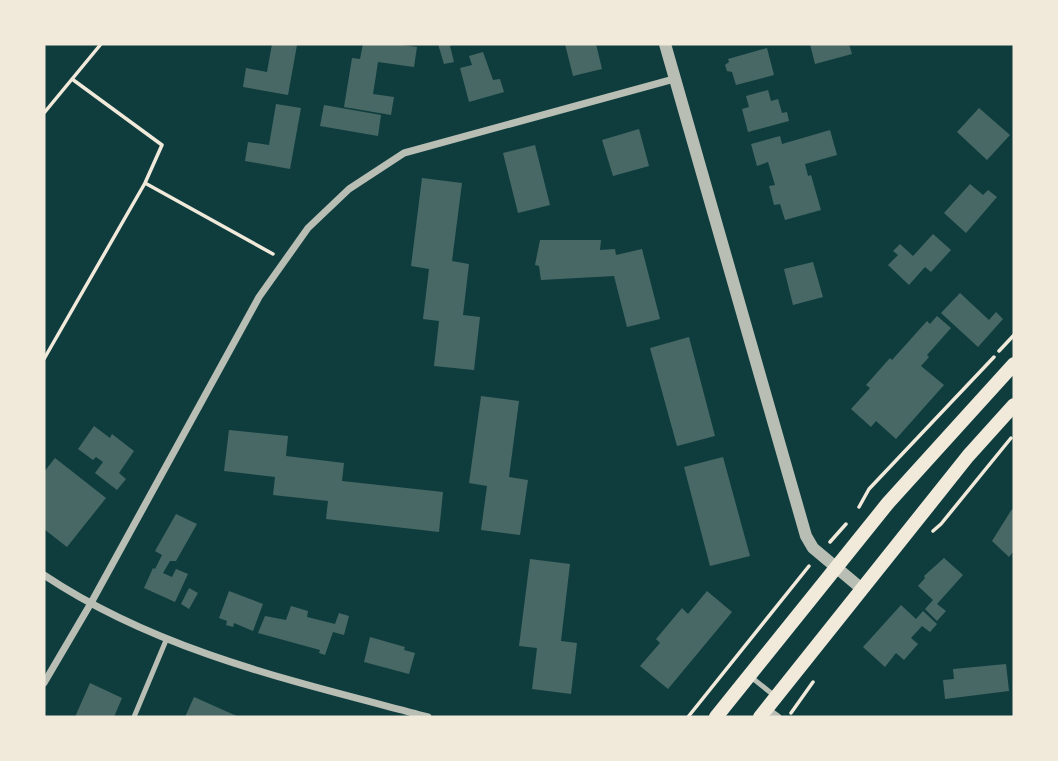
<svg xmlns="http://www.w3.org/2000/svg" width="1058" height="761" font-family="'IBM Plex Sans',sans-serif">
<rect width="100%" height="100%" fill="#0f3d3e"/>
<path fill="#486865" d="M 272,44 L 297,45 L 288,95 L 243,87 L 246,68 L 267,72 Z
M 363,44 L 395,44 L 417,47 L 414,67 L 378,62 L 373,94 L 394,97 L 391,115 L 344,107 L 352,58 L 360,59 Z
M 438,44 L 455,44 L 450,46 L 454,62 L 444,64 Z
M 565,44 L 596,44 L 602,69 L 573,76 Z
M 810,44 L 849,44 L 852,54 L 815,64 Z
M 767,48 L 774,75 L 736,85 L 732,72 L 727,71 L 725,65 L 729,62 L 728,59 Z
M 483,52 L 493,80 L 500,79 L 504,92 L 469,102 L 460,68 L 472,65 L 469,56 Z
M 768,90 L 771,101 L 778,99 L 782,113 L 787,112 L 789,121 L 748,132 L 742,109 L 749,107 L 746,96 Z
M 276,104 L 301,108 L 290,169 L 245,161 L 248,142 L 269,145 Z
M 324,105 L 381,115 L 378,136 L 320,126 Z
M 979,108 L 1010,135 L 987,160 L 957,132 Z
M 639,129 L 649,166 L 613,176 L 602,140 Z
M 830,130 L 837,155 L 805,164 L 808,176 L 811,175 L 821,210 L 785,220 L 780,204 L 774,205 L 769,186 L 775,185 L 768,162 L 757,166 L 751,144 L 780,136 L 782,144 Z
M 535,145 L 550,205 L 518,213 L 503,153 Z
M 422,178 L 462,183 L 452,261 L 469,264 L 463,315 L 480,317 L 474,370 L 434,366 L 439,321 L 423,319 L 429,269 L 411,266 Z
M 970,184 L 983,195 L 988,190 L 997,197 L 966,233 L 944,213 Z
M 933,234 L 951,250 L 931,272 L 925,267 L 909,285 L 888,265 L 898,255 L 893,251 L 900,244 L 913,256 Z
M 540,240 L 601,240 L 600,250 L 615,249 L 616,255 L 642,249 L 660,319 L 627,327 L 614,276 L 541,280 L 539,266 L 535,265 Z
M 813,262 L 823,297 L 793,305 L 784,269 Z
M 960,293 L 989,320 L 996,312 L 1003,319 L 978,347 L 941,313 Z
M 937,316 L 951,328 L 927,355 L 929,357 L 921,366 L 944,385 L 896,439 L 876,421 L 871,427 L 851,409 L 870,388 L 866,385 L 890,358 L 892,360 L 927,321 L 930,324 Z
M 689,337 L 715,436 L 677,446 L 650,348 Z
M 481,396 L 519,401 L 509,477 L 528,480 L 520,535 L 481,530 L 487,486 L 469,483 Z
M 94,426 L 110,438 L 112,434 L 134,451 L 119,473 L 126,479 L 117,490 L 95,473 L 103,462 L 96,457 L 93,460 L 78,449 Z
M 229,430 L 288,436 L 286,456 L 344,463 L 342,481 L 443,492 L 439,532 L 326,519 L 328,501 L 273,495 L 275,477 L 224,471 Z
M 723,457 L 750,556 L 710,566 L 684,467 Z
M 55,458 L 106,498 L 67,547 L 44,529 L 44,472 Z
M 1012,509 L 1014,511 L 1014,551 L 1009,557 L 992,541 Z
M 176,514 L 197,524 L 176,561 L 170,561 L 163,573 L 172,577 L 176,569 L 188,574 L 175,602 L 144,588 L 153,568 L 155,569 L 162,555 L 155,551 Z
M 944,558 L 963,575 L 937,604 L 946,611 L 937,621 L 925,609 L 933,600 L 918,586 L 925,578 L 924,576 Z
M 530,559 L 570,564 L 561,641 L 577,643 L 571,694 L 532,689 L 537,648 L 519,646 Z
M 189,588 L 198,593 L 189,609 L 181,604 Z
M 229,591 L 263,604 L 253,631 L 234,623 L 233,627 L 226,625 L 227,621 L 219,618 Z
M 707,591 L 732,612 L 668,689 L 640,666 L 660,643 L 656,639 L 682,608 L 688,614 Z
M 901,605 L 916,619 L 923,611 L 937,624 L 930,632 L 922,626 L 911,638 L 918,644 L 904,660 L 896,653 L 885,667 L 863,647 Z
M 291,606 L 308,611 L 307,617 L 335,624 L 339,613 L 349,616 L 344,635 L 333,632 L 325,655 L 319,653 L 320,650 L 258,633 L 265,616 L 286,620 Z
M 370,637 L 405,647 L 404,650 L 415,653 L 409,674 L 364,662 Z
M 1006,664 L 1009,691 L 945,699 L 943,680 L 954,679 L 953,669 Z
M 90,683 L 122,698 L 114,717 L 75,717 Z
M 194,697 L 239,717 L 185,717 Z"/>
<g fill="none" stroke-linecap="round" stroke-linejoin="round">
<path stroke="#f1e9da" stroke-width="3.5" d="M 72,79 L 162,145 L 145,183
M 44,113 L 101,44
M 999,351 L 1014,335
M 44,359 L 145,183 L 273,254
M 859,507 L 869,489 L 994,357
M 933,531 L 941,524 L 1011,438
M 830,542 L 846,524
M 791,713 L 813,682
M 688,717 L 809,566"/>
<path stroke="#b8beb3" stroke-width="5" d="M 751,677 L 776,697
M 134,717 L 167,638"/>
<path stroke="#b8beb3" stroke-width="7" d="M 44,575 C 159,652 297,682 428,717
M 44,683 L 91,603 L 259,297 L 308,228 L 349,189 L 404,153 L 674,79
M 767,709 L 778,717"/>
<path stroke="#b8beb3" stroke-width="12" d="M 665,44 L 806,536 L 813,548 L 862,589"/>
<path stroke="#f1e9da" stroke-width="14" d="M 716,717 L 888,503 L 1014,364
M 760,717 L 968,456 L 1014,405"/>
</g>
<rect width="1058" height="761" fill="none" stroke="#f1e9da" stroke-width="91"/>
</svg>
